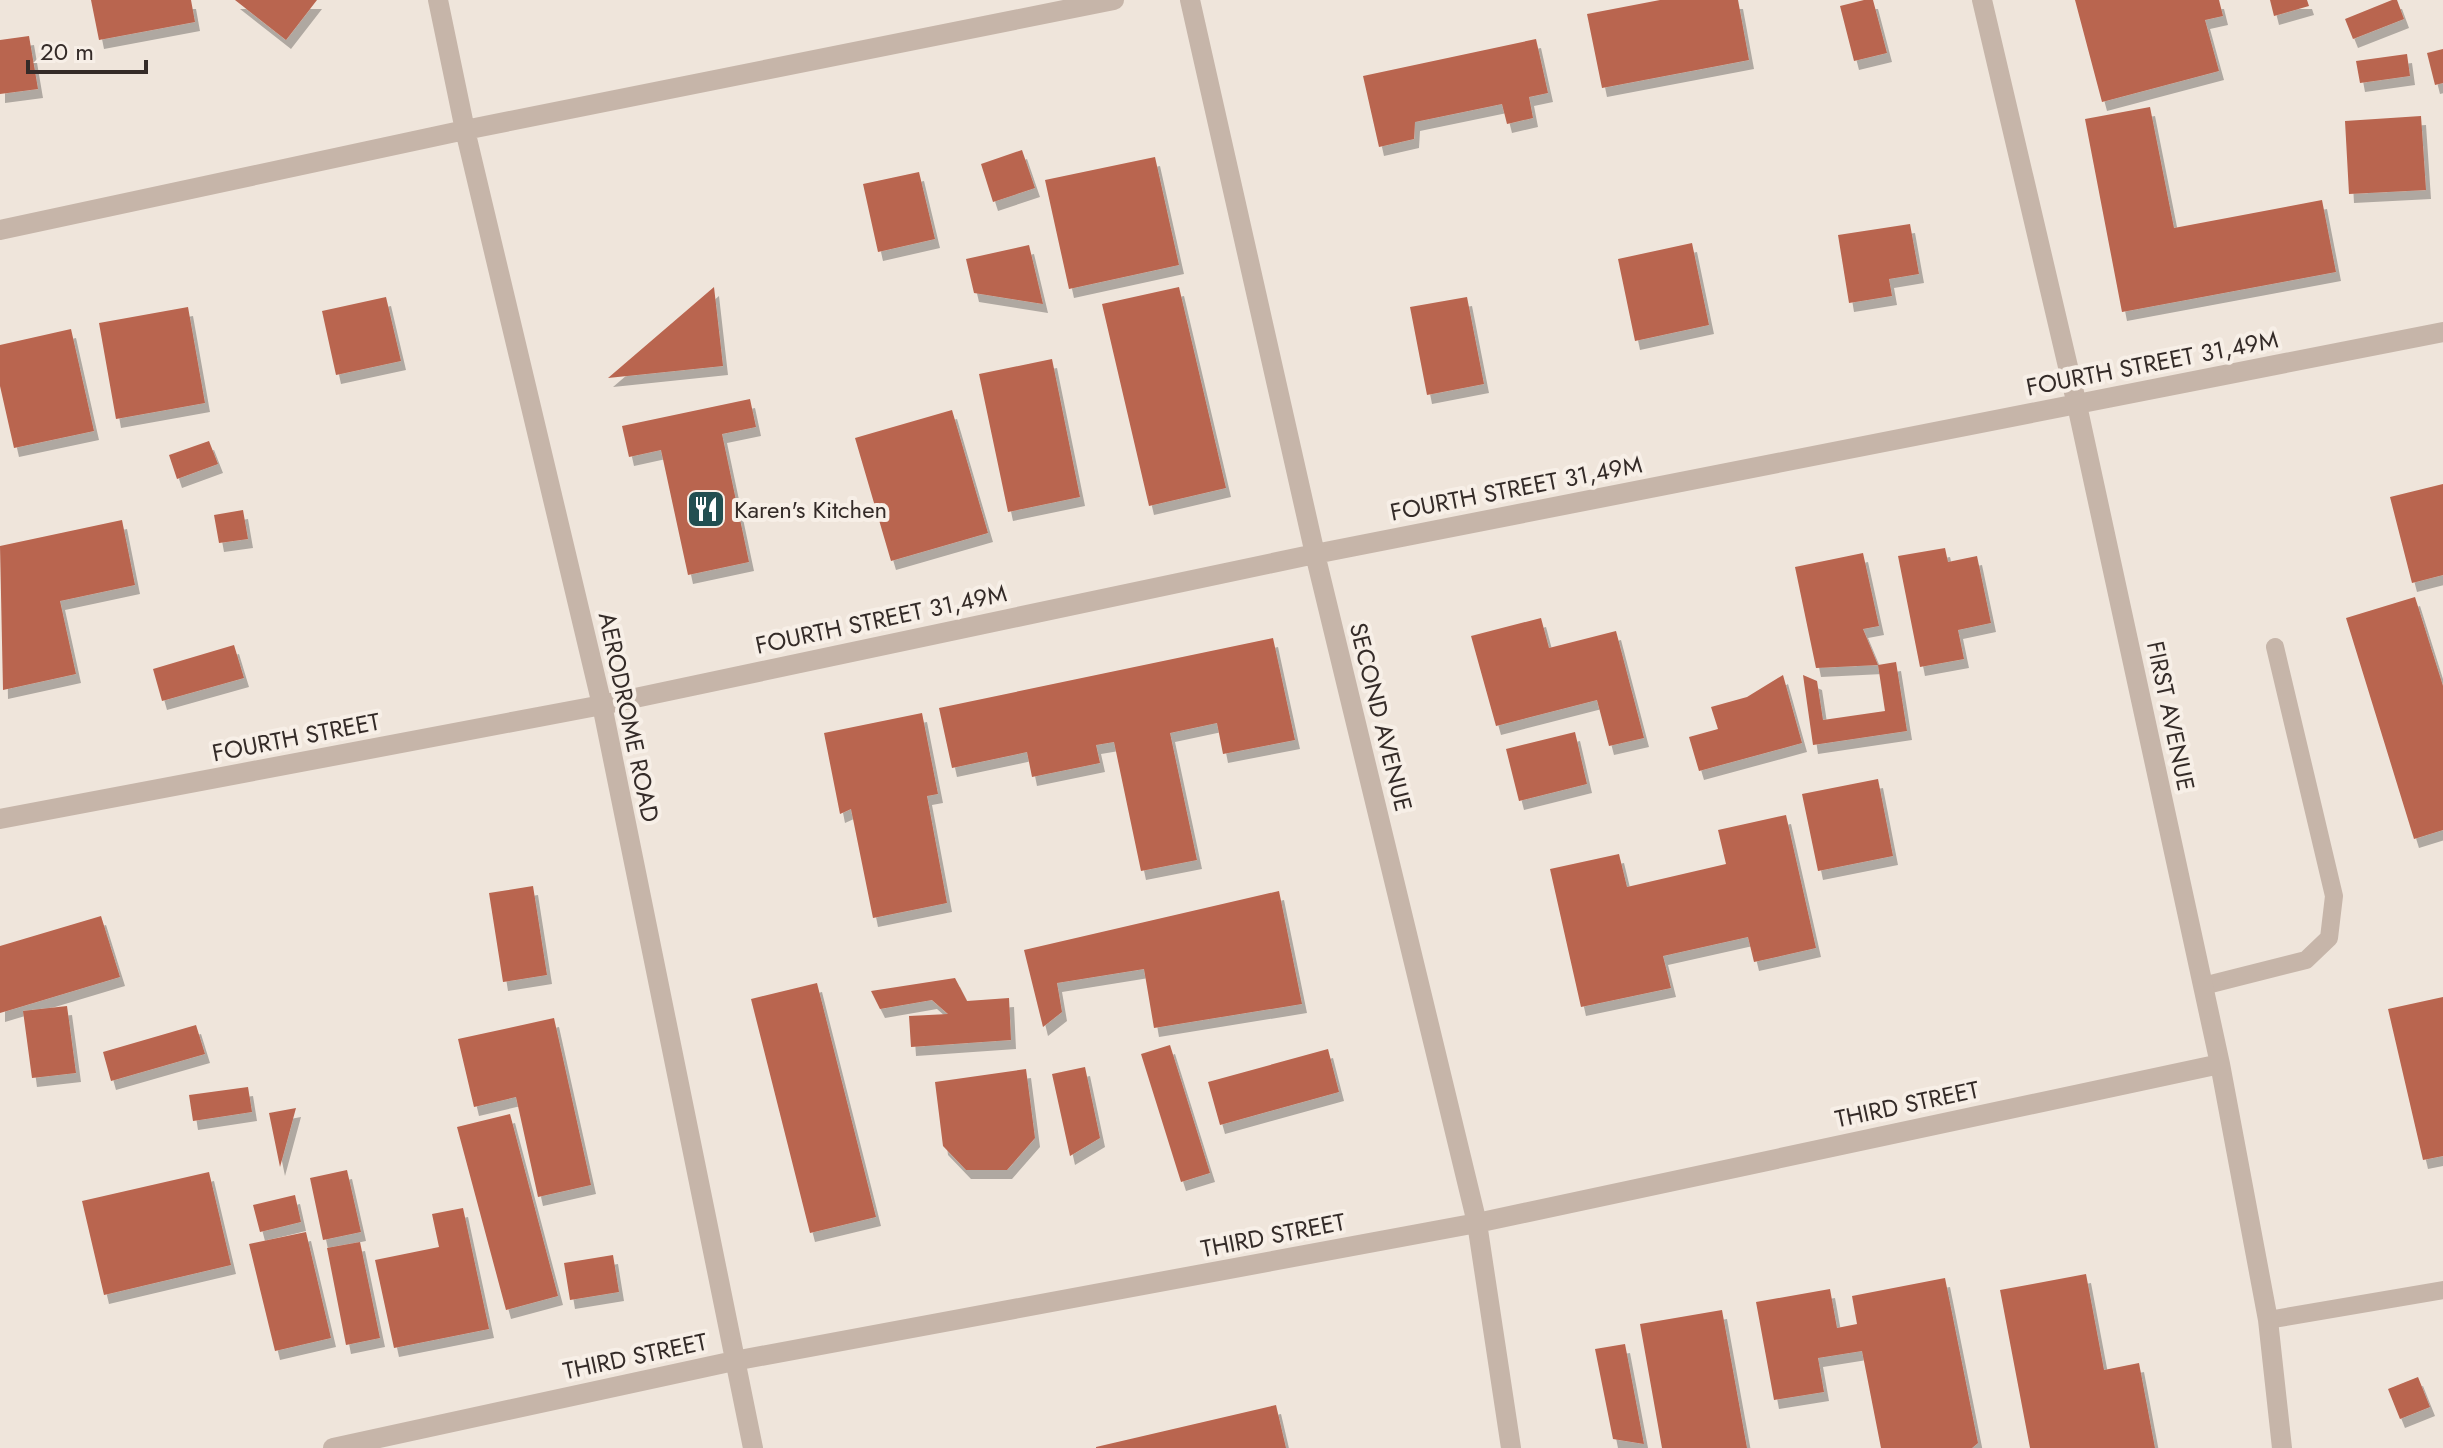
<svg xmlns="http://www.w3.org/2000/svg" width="2443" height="1448" font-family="Jost,sans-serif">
<defs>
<filter id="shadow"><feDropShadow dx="5" dy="9" stdDeviation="0" flood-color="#0004"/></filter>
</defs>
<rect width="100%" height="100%" fill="#efe5db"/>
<path fill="#b9654f" filter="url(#shadow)" d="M 91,0 L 191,0 L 195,22 L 99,40 Z
M 235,0 L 317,0 L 286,40 Z
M 1660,0 L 1738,0 L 1749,60 L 1602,88 L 1587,14 Z
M 1864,0 L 1873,0 L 1887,53 L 1854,61 L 1840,6 Z
M 2075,0 L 2219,0 L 2223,16 L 2205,20 L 2219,71 L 2102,102 Z
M 2270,0 L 2307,0 L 2309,6 L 2274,16 Z
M 2392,0 L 2397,0 L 2404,19 L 2353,39 L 2345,19 Z
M 29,36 L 38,89 L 0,94 L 0,40 Z
M 1536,39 L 1548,93 L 1529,97 L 1533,118 L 1507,124 L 1502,104 L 1415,122 L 1414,139 L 1379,147 L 1363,76 Z
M 2443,49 L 2443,83 L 2435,85 L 2427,53 Z
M 2407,54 L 2410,76 L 2360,83 L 2356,61 Z
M 2150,107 L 2174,228 L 2322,200 L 2336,272 L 2122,312 L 2085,119 Z
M 2421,116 L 2426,190 L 2349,194 L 2345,121 Z
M 1022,150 L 1035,188 L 993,202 L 981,164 Z
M 1155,157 L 1179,265 L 1069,289 L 1045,180 Z
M 919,172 L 935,239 L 878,252 L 863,184 Z
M 1910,224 L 1919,274 L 1889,279 L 1892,296 L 1849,303 L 1838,235 Z
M 1692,243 L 1709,325 L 1635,341 L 1618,259 Z
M 1029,245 L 1043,304 L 974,293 L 966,259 Z
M 714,287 L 723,366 L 608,378 Z
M 1179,287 L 1226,488 L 1149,506 L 1102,304 Z
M 386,297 L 401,361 L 336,375 L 322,311 Z
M 1467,297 L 1484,384 L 1427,395 L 1410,307 Z
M 188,307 L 205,403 L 116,419 L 99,323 Z
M 71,329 L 94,431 L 14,448 L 0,386 L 0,345 Z
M 1052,359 L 1080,497 L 1008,512 L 979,374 Z
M 750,399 L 756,427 L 722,434 L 749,562 L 688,575 L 661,450 L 629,457 L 622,426 Z
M 952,410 L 988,533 L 891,561 L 855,438 Z
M 209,441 L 218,464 L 177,479 L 169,455 Z
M 2443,484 L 2443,575 L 2412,583 L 2390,497 Z
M 243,510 L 248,539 L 219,543 L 214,515 Z
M 122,520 L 135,585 L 60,601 L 76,674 L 3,690 L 0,546 Z
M 1945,548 L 1948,562 L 1977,556 L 1991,623 L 1958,630 L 1964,659 L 1920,667 L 1898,556 Z
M 1863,553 L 1879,626 L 1863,629 L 1878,665 L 1896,662 L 1907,731 L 1813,745 L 1803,675 L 1817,681 L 1823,720 L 1885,711 L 1878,665 L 1816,668 L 1795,567 Z
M 2415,597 L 2443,686 L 2443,830 L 2414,839 L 2346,618 Z
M 1541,618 L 1549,648 L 1616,631 L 1644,738 L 1609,746 L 1597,700 L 1496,726 L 1471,636 Z
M 1273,638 L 1295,740 L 1223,754 L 1217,723 L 1170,733 L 1197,860 L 1141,871 L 1114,742 L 1096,745 L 1100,763 L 1032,777 L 1027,752 L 952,768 L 939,708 Z
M 234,645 L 244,678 L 162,701 L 153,669 Z
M 1783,675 L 1802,743 L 1699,771 L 1689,737 L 1718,729 L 1711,707 L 1747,697 Z
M 922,713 L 938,794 L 927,796 L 947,903 L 873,918 L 851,809 L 840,814 L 824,733 Z
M 1575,732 L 1587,784 L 1519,801 L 1506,749 Z
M 1878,779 L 1893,856 L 1818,871 L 1802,794 Z
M 1786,815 L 1816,948 L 1754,962 L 1748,937 L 1663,956 L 1671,988 L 1581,1007 L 1550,869 L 1619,854 L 1627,887 L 1726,864 L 1718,830 Z
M 533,886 L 547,975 L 503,982 L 489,893 Z
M 1279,891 L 1302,1004 L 1154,1028 L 1144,969 L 1057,983 L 1062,1012 L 1043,1027 L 1024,950 Z
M 101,916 L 120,977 L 0,1013 L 0,946 Z
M 955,978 L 967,1001 L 1009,998 L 1011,1040 L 911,1047 L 909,1016 L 948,1014 L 932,1000 L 880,1009 L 871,991 Z
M 817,983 L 876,1217 L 810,1233 L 751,999 Z
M 2443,997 L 2443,1156 L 2423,1160 L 2388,1009 Z
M 67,1006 L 76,1073 L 32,1078 L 23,1011 Z
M 554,1018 L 591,1185 L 538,1197 L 516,1097 L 474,1107 L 458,1039 Z
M 196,1025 L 205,1054 L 111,1081 L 103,1052 Z
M 1170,1045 L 1210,1173 L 1181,1182 L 1141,1054 Z
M 1328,1049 L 1339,1092 L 1220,1125 L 1208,1082 Z
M 1085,1067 L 1100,1138 L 1070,1156 L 1052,1074 Z
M 1026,1069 L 1035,1138 L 1007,1170 L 966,1170 L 943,1146 L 935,1082 Z
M 248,1087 L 252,1112 L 193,1121 L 189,1095 Z
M 296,1108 L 280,1167 L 269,1113 Z
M 510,1114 L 558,1296 L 506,1310 L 457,1127 Z
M 347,1170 L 361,1232 L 323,1240 L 310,1178 Z
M 209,1172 L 231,1265 L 104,1295 L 82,1201 Z
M 295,1195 L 301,1222 L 260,1232 L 253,1205 Z
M 463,1208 L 489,1329 L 394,1348 L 375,1260 L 439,1247 L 432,1214 Z
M 306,1232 L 331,1338 L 275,1351 L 249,1244 Z
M 360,1242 L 380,1338 L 346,1345 L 327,1248 Z
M 613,1255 L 619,1292 L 570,1300 L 564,1263 Z
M 2086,1274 L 2104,1370 L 2139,1363 L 2155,1448 L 2030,1448 L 2000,1290 Z
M 1945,1278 L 1978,1443 L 1972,1448 L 1881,1448 L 1862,1351 L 1818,1358 L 1824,1392 L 1774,1400 L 1756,1302 L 1830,1289 L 1837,1328 L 1857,1324 L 1852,1296 Z
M 1722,1310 L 1747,1448 L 1662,1448 L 1640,1324 Z
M 1625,1344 L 1644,1444 L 1613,1439 L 1595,1349 Z
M 2418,1377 L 2430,1407 L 2400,1419 L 2388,1389 Z
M 1276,1405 L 1286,1448 L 1096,1448 L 1096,1447 Z"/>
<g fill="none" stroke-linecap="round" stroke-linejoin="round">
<path stroke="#c6b5a9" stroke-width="18" d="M 2203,986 L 2306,960 L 2329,938 L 2334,896 L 2275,647
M 2268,1320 L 2443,1290"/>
<path stroke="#c6b5a9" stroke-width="20" d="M 438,0 L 465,130 L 602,705 L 753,1448
M 1190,0 L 1315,554 L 1477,1223 L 1511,1448
M 1982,0 L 2077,405 L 2220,1064 L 2268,1320 L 2282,1448
M 0,230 L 465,130 L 1114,0
M 0,819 L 602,705 L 1315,554 L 2443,332
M 333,1448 L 734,1361 L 1477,1223 L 2220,1064"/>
</g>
<defs>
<symbol id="restaurant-square" viewBox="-11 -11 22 22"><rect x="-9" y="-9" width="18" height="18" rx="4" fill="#224f51" stroke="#f7efe7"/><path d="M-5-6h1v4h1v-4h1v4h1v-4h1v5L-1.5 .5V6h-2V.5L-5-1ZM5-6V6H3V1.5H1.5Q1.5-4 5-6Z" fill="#fff"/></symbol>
</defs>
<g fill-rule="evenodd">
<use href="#restaurant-square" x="684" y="487" width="44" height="44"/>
</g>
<g text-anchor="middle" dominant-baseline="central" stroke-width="8" stroke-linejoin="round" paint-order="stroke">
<g font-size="24" fill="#342b28" stroke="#f7efe7">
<text transform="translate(2152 363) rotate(-11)">FOURTH STREET 31,49M</text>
<text transform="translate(1516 488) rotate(-11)">FOURTH STREET 31,49M</text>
<text transform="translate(881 619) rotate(-12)">FOURTH STREET 31,49M</text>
<text transform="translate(2171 716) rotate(78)">FIRST AVENUE</text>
<text transform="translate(629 717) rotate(78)">AERODROME ROAD</text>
<text transform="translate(1381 717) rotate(76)">SECOND AVENUE</text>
<text transform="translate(296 737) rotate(-11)">FOURTH STREET</text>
<text transform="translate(1907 1104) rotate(-12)">THIRD STREET</text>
<text transform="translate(1273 1235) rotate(-11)">THIRD STREET</text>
<text transform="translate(635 1356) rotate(-12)">THIRD STREET</text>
</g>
<g font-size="24" fill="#342b28" stroke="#f7efe7" text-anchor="start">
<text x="734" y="509">Karen's Kitchen</text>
</g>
</g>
<path d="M28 60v12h118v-12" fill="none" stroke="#342b28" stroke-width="4"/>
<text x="40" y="60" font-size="24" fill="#342b28" stroke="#f7efe7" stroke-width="6" paint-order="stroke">20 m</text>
</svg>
